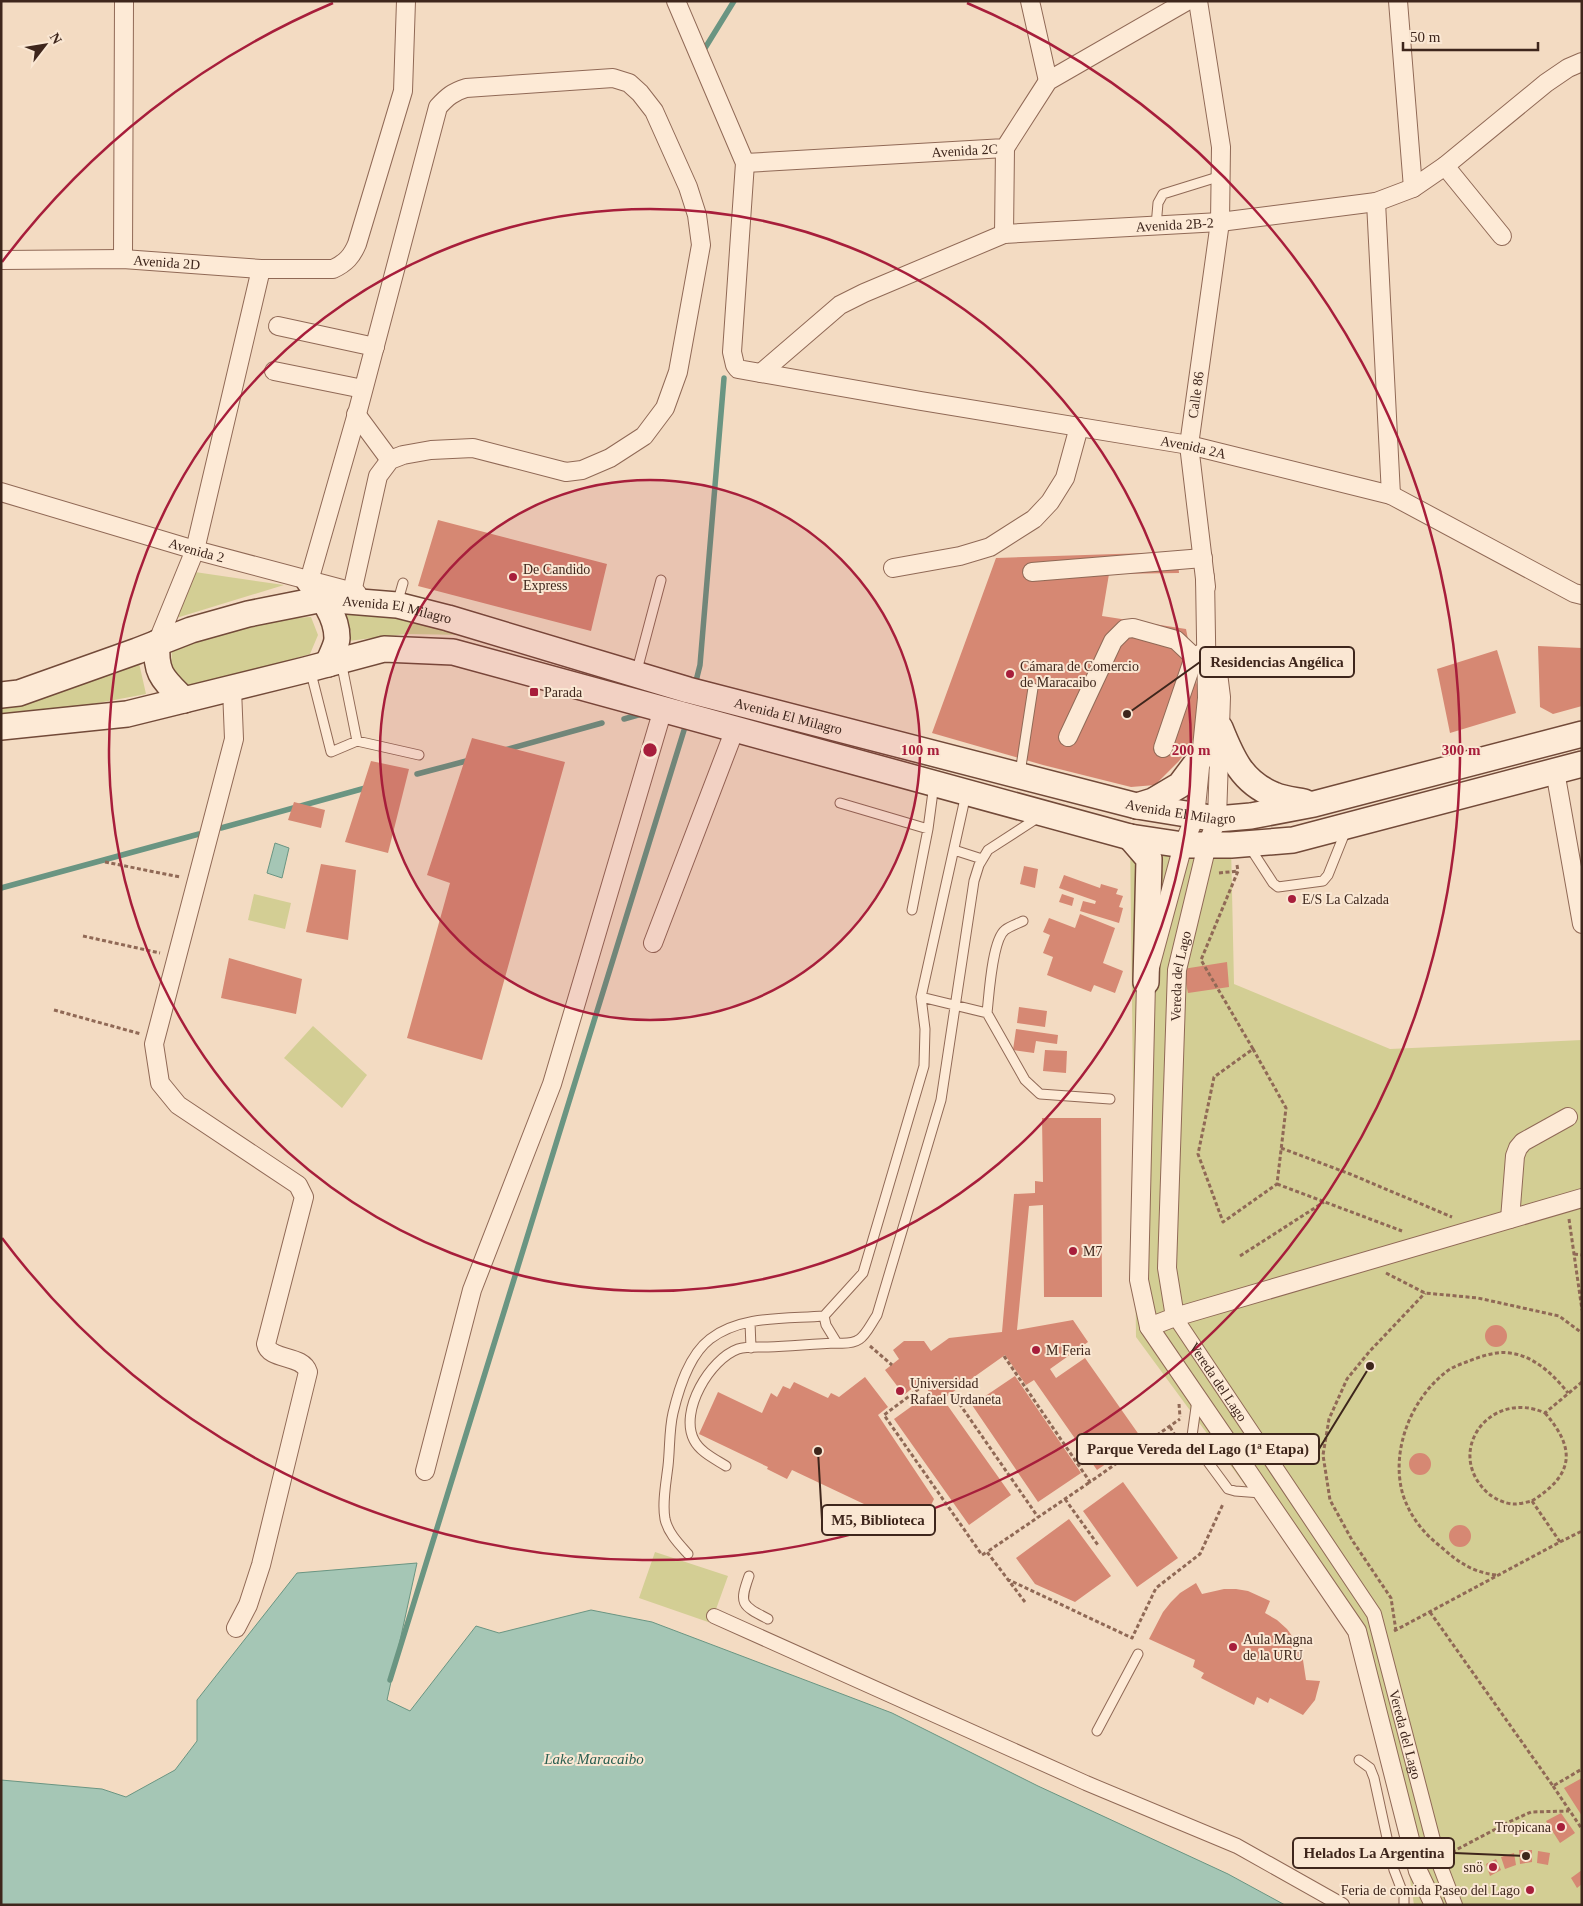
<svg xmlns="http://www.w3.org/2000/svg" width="1583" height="1906" font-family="Georgia,serif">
<rect width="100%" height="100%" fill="#f3dbc2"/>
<path fill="#d3ce94" d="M 188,571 L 284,585 L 173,619 Z
M 343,612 L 397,615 L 468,635 L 406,634 L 348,641 L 351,632 Z
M 311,617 L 318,635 L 310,654 L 189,690 L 171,671 L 172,649 L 278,619 Z
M 139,663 L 146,694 L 50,712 L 1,716 L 1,709 L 69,689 Z
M 1130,837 L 1231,845 L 1234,984 L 1390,1049 L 1582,1040 L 1582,1905 L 1414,1905 L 1405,1847 L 1348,1625 L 1136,1337 Z
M 254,894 L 291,903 L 285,929 L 248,920 Z
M 313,1026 L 367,1075 L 342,1108 L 284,1058 Z
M 655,1552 L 728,1576 L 711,1623 L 639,1598 Z"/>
<path fill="#a5c6b5" stroke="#6a9582" d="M 275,843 L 289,848 L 282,878 L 267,873 Z
M 417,1563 L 387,1700 L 410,1711 L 476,1626 L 499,1633 L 591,1610 L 652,1622 L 892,1713 L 1038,1786 L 1228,1874 L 1285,1905 L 1,1905 L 1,1780 L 102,1789 L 126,1797 L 175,1770 L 197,1741 L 197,1700 L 297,1573 Z"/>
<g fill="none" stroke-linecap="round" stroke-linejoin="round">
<path stroke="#6a9582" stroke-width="5.5" d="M 702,53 L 734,1
M 696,681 L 700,665 L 724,378
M 624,719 L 645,713
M 505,750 L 602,723
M 417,774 L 470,760
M 221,828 L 369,787
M 1,888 L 199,834
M 390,1680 L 685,727"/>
</g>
<path fill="#d68873" d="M 438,520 L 607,564 L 591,631 L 418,586 Z
M 1177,552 L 1179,573 L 1109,574 L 1102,616 L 1186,629 L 1199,695 L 1196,733 L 1190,746 L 1179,761 L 1155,785 L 1131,787 L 1043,765 L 932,733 L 996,558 Z
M 1538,646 L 1582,648 L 1582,706 L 1553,714 L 1540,707 Z
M 1497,650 L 1516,713 L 1450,733 L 1437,669 Z
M 472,738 L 565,762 L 482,1060 L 407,1038 L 450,883 L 427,875 Z
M 371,761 L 409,769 L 388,853 L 345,842 Z
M 294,802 L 325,810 L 321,828 L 288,820 Z
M 321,864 L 356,870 L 348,940 L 306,932 Z
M 1024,866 L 1038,869 L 1035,888 L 1020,884 Z
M 1064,875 L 1100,888 L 1101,884 L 1118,889 L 1116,894 L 1123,896 L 1119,907 L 1123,908 L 1119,923 L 1080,911 L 1083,901 L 1095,904 L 1096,901 L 1059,888 Z
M 1062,894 L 1074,898 L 1072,906 L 1059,902 Z
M 1080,914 L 1115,928 L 1103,963 L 1123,971 L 1115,993 L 1094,985 L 1091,992 L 1047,975 L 1053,957 L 1043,953 L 1050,935 L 1043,932 L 1049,918 L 1075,928 Z
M 229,958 L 302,979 L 296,1014 L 221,998 Z
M 1227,962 L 1229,987 L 1188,993 L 1183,969 Z
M 1019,1007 L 1047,1011 L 1045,1027 L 1017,1023 Z
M 1016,1029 L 1058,1035 L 1057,1044 L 1036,1041 L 1034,1053 L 1013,1050 Z
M 1045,1050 L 1067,1051 L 1066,1073 L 1043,1071 Z
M 1042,1118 L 1101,1118 L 1102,1297 L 1044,1297 L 1043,1205 L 1029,1206 L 1017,1330 L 1073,1320 L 1088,1342 L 1050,1369 L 1056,1378 L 1085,1358 L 1142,1439 L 1097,1470 L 1034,1380 L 1026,1385 L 1005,1355 L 943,1399 L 1011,1495 L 969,1525 L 894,1419 L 930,1393 L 921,1381 L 904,1395 L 885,1370 L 899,1359 L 893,1350 L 904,1341 L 924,1341 L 931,1351 L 949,1338 L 1002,1332 L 1014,1194 L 1035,1193 L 1035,1181 L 1043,1182 Z
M1485 1336a11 11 0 1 1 22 0a11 11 0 1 1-22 0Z
M 1015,1376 L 1081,1473 L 1038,1502 L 972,1405 Z
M 865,1377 L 888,1407 L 878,1415 L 934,1499 L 919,1530 L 792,1470 L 787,1479 L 767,1469 L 768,1467 L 699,1434 L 718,1392 L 762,1413 L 771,1393 L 777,1397 L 783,1386 L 790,1389 L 794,1382 L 828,1398 L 831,1393 L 839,1397 Z
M1409 1464a11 11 0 1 1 22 0a11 11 0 1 1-22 0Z
M 1123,1482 L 1178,1558 L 1137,1587 L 1083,1511 Z
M 1069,1519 L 1111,1576 L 1075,1602 L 1035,1584 L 1016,1558 Z
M1449 1536a11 11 0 1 1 22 0a11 11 0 1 1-22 0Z
M 1196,1583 L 1202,1594 L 1224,1589 L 1236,1589 L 1248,1591 L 1270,1601 L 1265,1613 L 1277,1620 L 1287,1629 L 1295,1640 L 1303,1660 L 1306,1680 L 1320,1681 L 1315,1700 L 1303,1715 L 1270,1698 L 1268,1703 L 1257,1697 L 1254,1705 L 1201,1678 L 1204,1673 L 1193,1667 L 1195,1660 L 1149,1639 L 1163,1612 L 1171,1602 L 1180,1593 Z
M 1582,1778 L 1582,1816 L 1564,1788 Z
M 1561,1813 L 1575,1833 L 1560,1843 L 1546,1821 Z
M 1519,1850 L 1532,1850 L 1532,1862 L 1520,1864 Z
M 1538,1851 L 1550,1853 L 1548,1865 L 1537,1863 Z
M 1514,1853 L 1516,1865 L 1505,1869 L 1501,1857 Z
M 1496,1859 L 1501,1870 L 1490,1876 L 1486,1864 Z
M 1582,1870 L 1582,1884 L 1577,1888 L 1571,1878 Z"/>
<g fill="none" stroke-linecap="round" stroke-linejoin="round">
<defs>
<path id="service" d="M 1156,226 L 1158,203 L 1163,194 L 1221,176
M 397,604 L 403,583
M 341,661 L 357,741
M 310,669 L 331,752 L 357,741 L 419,755
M 636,674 L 661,580
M 1020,773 L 1033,688
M 840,803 L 928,829
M 1249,846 L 1273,883 L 1278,887 L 1323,881 L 1328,875 L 1346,830
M 954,850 L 982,859
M 912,910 L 928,829 L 934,784
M 921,997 L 987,1013 L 1025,1080 L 1040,1094 L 1110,1099
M 987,1013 C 989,996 992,940 1005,930 C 1010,926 1017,924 1023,921
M 824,1316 L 826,1325 L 837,1343
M 750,1322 L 751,1348
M 1197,1400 L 1192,1436 L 1194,1443 L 1228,1489 L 1235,1491 L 1261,1493
M 726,1466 C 715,1459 700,1452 694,1440 C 679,1411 710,1359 738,1349 C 747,1346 759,1347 768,1347 C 791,1346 814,1344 837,1343 C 863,1345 864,1335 877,1315 L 941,1100 L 974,881 L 979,865 L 988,850 L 1039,817
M 688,1554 C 679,1544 668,1533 665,1519 C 662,1503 666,1483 668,1466 C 670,1449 669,1430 673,1413 C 679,1388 689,1355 710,1339 C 741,1315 787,1319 824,1316 L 863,1273 L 924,1066 L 925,1029 L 921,997 L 966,794
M 749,1576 C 739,1604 741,1605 768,1619
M 1097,1731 L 1138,1654
M 1359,1760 L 1370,1768 L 1374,1778 L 1394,1870 L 1404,1896 L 1404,1905"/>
<g id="pedestrian">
<path id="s1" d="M 1175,1317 L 1374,1614 L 1439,1863 L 1455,1905"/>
<path d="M 714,1616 L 1086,1783 L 1237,1846 L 1342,1905"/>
</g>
<g id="minor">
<path id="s2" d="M 676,1 L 745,163 L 732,352 L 735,365 L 738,369 L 921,401 L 1189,445 L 1391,495 L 1574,593 L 1582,595"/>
<path d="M 1030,1 L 1048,81"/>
<path d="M 1198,1 L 1221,147 L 1220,222 L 1189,445 L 1206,587"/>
<path d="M 1398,1 L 1413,188"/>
<path id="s3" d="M 745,163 L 1005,148 L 1048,81 L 1187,1"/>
<path d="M 1445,166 L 1502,236"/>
<path d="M 1376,202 L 1391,495"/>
<path d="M 1004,234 L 1005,148"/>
<path d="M 123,259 L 124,1"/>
<path id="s4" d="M 1,260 L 123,259 L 261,269 L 333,269 C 346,263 352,256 357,244 L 403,91 L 406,1"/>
<path d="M 278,326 L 375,347"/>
<path d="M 274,371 L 363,389"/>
<path id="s5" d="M 761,373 L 840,305 L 864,293 L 1004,234 L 1220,222 L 1376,202 L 1413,188 L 1445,166 L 1546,83 L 1568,68 L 1582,62"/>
<path d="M 356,414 L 390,460"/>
<path id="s6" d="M 1,492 L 195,550 L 357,593"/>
<path d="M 893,568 L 960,556 L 990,547 L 1034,519 L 1050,502 L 1065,478 L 1079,427"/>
<path d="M 1032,572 L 1203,558"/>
<path d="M 1205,577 L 1207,698 L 1195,817 L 1183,845 L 1146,982 L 1139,1280 L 1149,1327 L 1357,1631 L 1418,1871 L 1434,1905"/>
<path d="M 309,581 L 358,410 L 438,107 C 447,97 453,92 466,88 L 613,78 L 629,83 L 640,93 L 654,111 L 688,187 L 697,215 L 701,245 L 678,372 L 665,408 L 644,436 L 610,458 L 582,470 L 566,472 L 473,448 L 431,450 L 403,455 L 390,460 L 378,476 L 352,592"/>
<path d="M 157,643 L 195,550 L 261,269"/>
<path d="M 232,689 L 234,739 L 154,1044 L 160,1083 L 178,1105 L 298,1185 L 304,1197 L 266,1344 C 269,1361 303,1354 308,1372 L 261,1565 L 248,1605 L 236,1628"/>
<path d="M 1068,737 L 1113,641 L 1125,629 L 1133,628 L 1176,640 L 1194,657 L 1206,651"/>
<path d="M 1163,748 L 1194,657"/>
<path d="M 1555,771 L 1582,924"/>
<path d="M 653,943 L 735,729"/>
<path d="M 1510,1219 L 1515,1156 L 1518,1148 L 1523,1142 L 1568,1117"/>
<path id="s7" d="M 1175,1317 L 1167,1268 L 1177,970 L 1207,845 L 1217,819 L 1221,697 L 1216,657"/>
<path d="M 1149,1327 L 1175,1317 L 1582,1198"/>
<path d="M 425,1471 L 472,1290 L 552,1084 L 663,709"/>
</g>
<g id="secondary">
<path d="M 309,581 C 322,597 337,616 337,638 C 337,646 330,657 328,664"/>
<path d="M 157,643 C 155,674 163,679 184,700"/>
<path id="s8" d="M 1,695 L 19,693 L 137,651 L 191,630 L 248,614 L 323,599 L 397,605 L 448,618 L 688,690 L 1137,806 L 1217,819 L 1251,816 L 1314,804 L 1582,734"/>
<path d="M 1,727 L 127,714 L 305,670 L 384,649 L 453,652 L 1130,837 L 1183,845 L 1231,845 L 1293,840 L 1582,764"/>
<path d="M 1220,728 C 1232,758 1242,782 1274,795 C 1283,799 1294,800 1304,802"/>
<path d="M 1137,806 L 1153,801 L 1180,785 L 1201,757"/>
<path d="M 1130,837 L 1149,859 L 1146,982"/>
</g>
</defs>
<use href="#service" stroke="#906956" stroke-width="11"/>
<use href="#pedestrian" stroke="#906956" stroke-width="16"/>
<use href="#minor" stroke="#906956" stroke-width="20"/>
<use href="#secondary" stroke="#724a39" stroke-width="28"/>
<path stroke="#906956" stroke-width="3" stroke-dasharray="4 2.5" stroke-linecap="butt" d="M 105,862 L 180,877
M 1237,865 L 1238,871 L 1201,960 L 1253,1049 L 1214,1077 L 1198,1154 L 1223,1222 L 1277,1184 L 1286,1108 L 1253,1049
M 1219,873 L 1238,871
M 83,936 L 160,953
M 54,1010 L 141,1034
M 1281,1148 L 1350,1174 L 1452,1217
M 1277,1184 L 1402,1231
M 1569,1219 L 1582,1310
M 1574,1254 L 1582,1255
M 1240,1256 L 1324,1202
M 1386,1273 L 1425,1293 L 1478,1298 L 1559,1316 L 1582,1333
M 870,1346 L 892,1365
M 1004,1356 L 1090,1482 L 1180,1419
M 924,1385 L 884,1415 L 982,1555 L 987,1552
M 952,1393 L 1038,1517
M 1179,1404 L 1180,1417
M 1170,1427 L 1178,1440
M 1065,1499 L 1098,1545
M 1532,1501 C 1573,1475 1577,1450 1545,1413
M 1560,1542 L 1582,1531
M 1496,1575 C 1472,1572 1458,1562 1440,1546 C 1423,1533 1410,1516 1403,1495 C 1390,1451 1411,1399 1446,1372 C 1452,1367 1461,1364 1469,1361 C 1482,1356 1496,1351 1510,1353 C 1534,1356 1554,1375 1568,1393
M 1007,1579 L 1132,1638 L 1156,1588 L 1200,1554 L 1223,1504
M 1025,1602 L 987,1552 L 1090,1482
M 1430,1612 L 1553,1786 L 1582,1769
M 1394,1631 L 1560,1542 L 1532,1501 C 1527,1502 1520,1504 1514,1504 C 1506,1504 1495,1499 1489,1494 C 1442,1453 1490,1388 1545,1413 L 1582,1382
M 1396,1631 L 1391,1598 L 1352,1540 L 1330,1500 L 1323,1455 L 1329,1419 L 1347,1379 L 1369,1352 L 1425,1293
M 1553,1786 L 1582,1829
M 1452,1852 L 1511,1821 L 1531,1812 L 1569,1811"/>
<use href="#service" stroke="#fdead6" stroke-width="9"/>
<use href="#pedestrian" stroke="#fdead6" stroke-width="14"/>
<use href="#minor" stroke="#fdead6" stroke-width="18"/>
<use href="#secondary" stroke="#fdead6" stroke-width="25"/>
</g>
<circle cx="650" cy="750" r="270" fill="#a71e3b" fill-opacity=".12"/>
<g fill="none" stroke="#a71e3b" stroke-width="2.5">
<circle cx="650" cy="750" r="270"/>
<circle cx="650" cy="750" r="541"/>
<path d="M2 262A811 811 0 0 1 333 3M967 3A811 811 0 1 1 2 1238"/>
</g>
<g fill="#a71e3b" stroke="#fae7d3" stroke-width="2">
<circle cx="513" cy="577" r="5"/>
<circle cx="1010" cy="674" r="5"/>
<rect x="529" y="687" width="10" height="10" rx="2.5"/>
<circle cx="1292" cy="899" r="5"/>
<circle cx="1073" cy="1251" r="5"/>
<circle cx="1036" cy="1350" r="5"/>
<circle cx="900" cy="1391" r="5"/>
<circle cx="1233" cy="1647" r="5"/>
<circle cx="1561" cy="1827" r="5"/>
<circle cx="1493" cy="1867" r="5"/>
<circle cx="1530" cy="1890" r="5"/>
</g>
<g text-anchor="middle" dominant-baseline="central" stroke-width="4" stroke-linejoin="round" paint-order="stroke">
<g font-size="14" fill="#3e261c" stroke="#fae7d3">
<text stroke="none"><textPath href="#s3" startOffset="220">Avenida 2C</textPath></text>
<text stroke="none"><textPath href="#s5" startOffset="454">Avenida 2B-2</textPath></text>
<text stroke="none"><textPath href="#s4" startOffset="166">Avenida 2D</textPath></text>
<text transform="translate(1196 395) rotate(-82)">Calle 86</text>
<text stroke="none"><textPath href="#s2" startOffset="846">Avenida 2A</textPath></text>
<text stroke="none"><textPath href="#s6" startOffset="204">Avenida 2</textPath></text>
<text stroke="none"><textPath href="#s8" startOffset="412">Avenida El Milagro</textPath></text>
<text stroke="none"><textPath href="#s8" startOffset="818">Avenida El Milagro</textPath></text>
<text stroke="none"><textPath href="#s8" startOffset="1222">Avenida El Milagro</textPath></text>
<text stroke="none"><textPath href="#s7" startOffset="342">Vereda del Lago</textPath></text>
<text stroke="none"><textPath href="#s1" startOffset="78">Vereda del Lago</textPath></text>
<text stroke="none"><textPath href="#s1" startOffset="482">Vereda del Lago</textPath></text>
</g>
<g font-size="14" fill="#3e261c" stroke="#fae7d3" text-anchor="start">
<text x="523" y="569">De Candido<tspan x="523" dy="16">Express</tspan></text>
<text x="1020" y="666">Cámara de Comercio<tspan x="1020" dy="16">de Maracaibo</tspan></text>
<text x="544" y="692">Parada</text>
<text x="1302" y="899">E/S La Calzada</text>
<text x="1083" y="1251">M7</text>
<text x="1046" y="1350">M Feria</text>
<text x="910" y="1383">Universidad<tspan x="910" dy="16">Rafael Urdaneta</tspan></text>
<text x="1243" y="1639">Aula Magna<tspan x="1243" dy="16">de la URU</tspan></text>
<text x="1551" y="1827" text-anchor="end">Tropicana</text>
<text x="1483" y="1867" text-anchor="end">snö</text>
<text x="1520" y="1890" text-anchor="end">Feria de comida Paseo del Lago</text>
</g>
<g font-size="15" font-style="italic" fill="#2a5f51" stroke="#fae7d3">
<text x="594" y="1759">Lake Maracaibo</text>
</g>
</g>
<circle cx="650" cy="750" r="8" fill="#a71e3b" stroke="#fae7d3" stroke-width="2.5"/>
<g font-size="15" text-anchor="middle" font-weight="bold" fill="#a71e3b" stroke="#fae7d3" stroke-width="4" stroke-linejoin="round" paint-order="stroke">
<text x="920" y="755">100 m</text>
<text x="1191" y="755">200 m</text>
<text x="1461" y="755">300 m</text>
</g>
<path fill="none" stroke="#3e261c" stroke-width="2" d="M1127 714L1200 662M1370 1366L1319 1449M818 1451L822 1520M1526 1856L1454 1853"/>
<g fill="#3e261c" stroke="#fae7d3" stroke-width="2">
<circle cx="1127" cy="714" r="5"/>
<circle cx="1370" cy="1366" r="5"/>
<circle cx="818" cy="1451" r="5"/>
<circle cx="1526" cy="1856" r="5"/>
</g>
<g fill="#fae7d3" stroke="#3e261c" stroke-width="2">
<rect x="1200" y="647" width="154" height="30" rx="5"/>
<rect x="1077" y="1434" width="242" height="30" rx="5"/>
<rect x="822" y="1505" width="113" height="30" rx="5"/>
<rect x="1293" y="1838" width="161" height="30" rx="5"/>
</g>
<g font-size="15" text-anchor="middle" font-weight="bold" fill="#3e261c">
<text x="1277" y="667">Residencias Angélica</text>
<text x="1198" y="1454">Parque Vereda del Lago (1ª Etapa)</text>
<text x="878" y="1525">M5, Biblioteca</text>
<text x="1374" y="1858">Helados La Argentina</text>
</g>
<rect width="1583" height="1906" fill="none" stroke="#3e261c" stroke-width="5"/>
<g transform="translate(45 45) rotate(59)" stroke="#fae7d3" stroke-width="4" paint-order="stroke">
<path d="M0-4L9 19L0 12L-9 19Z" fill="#3e261c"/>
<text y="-8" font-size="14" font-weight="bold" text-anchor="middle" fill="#3e261c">N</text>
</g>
<path d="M1403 42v8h135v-8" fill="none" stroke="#3e261c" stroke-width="2.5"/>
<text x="1410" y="42" font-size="15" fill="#3e261c" stroke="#fae7d3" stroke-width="4" paint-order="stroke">50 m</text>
</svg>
